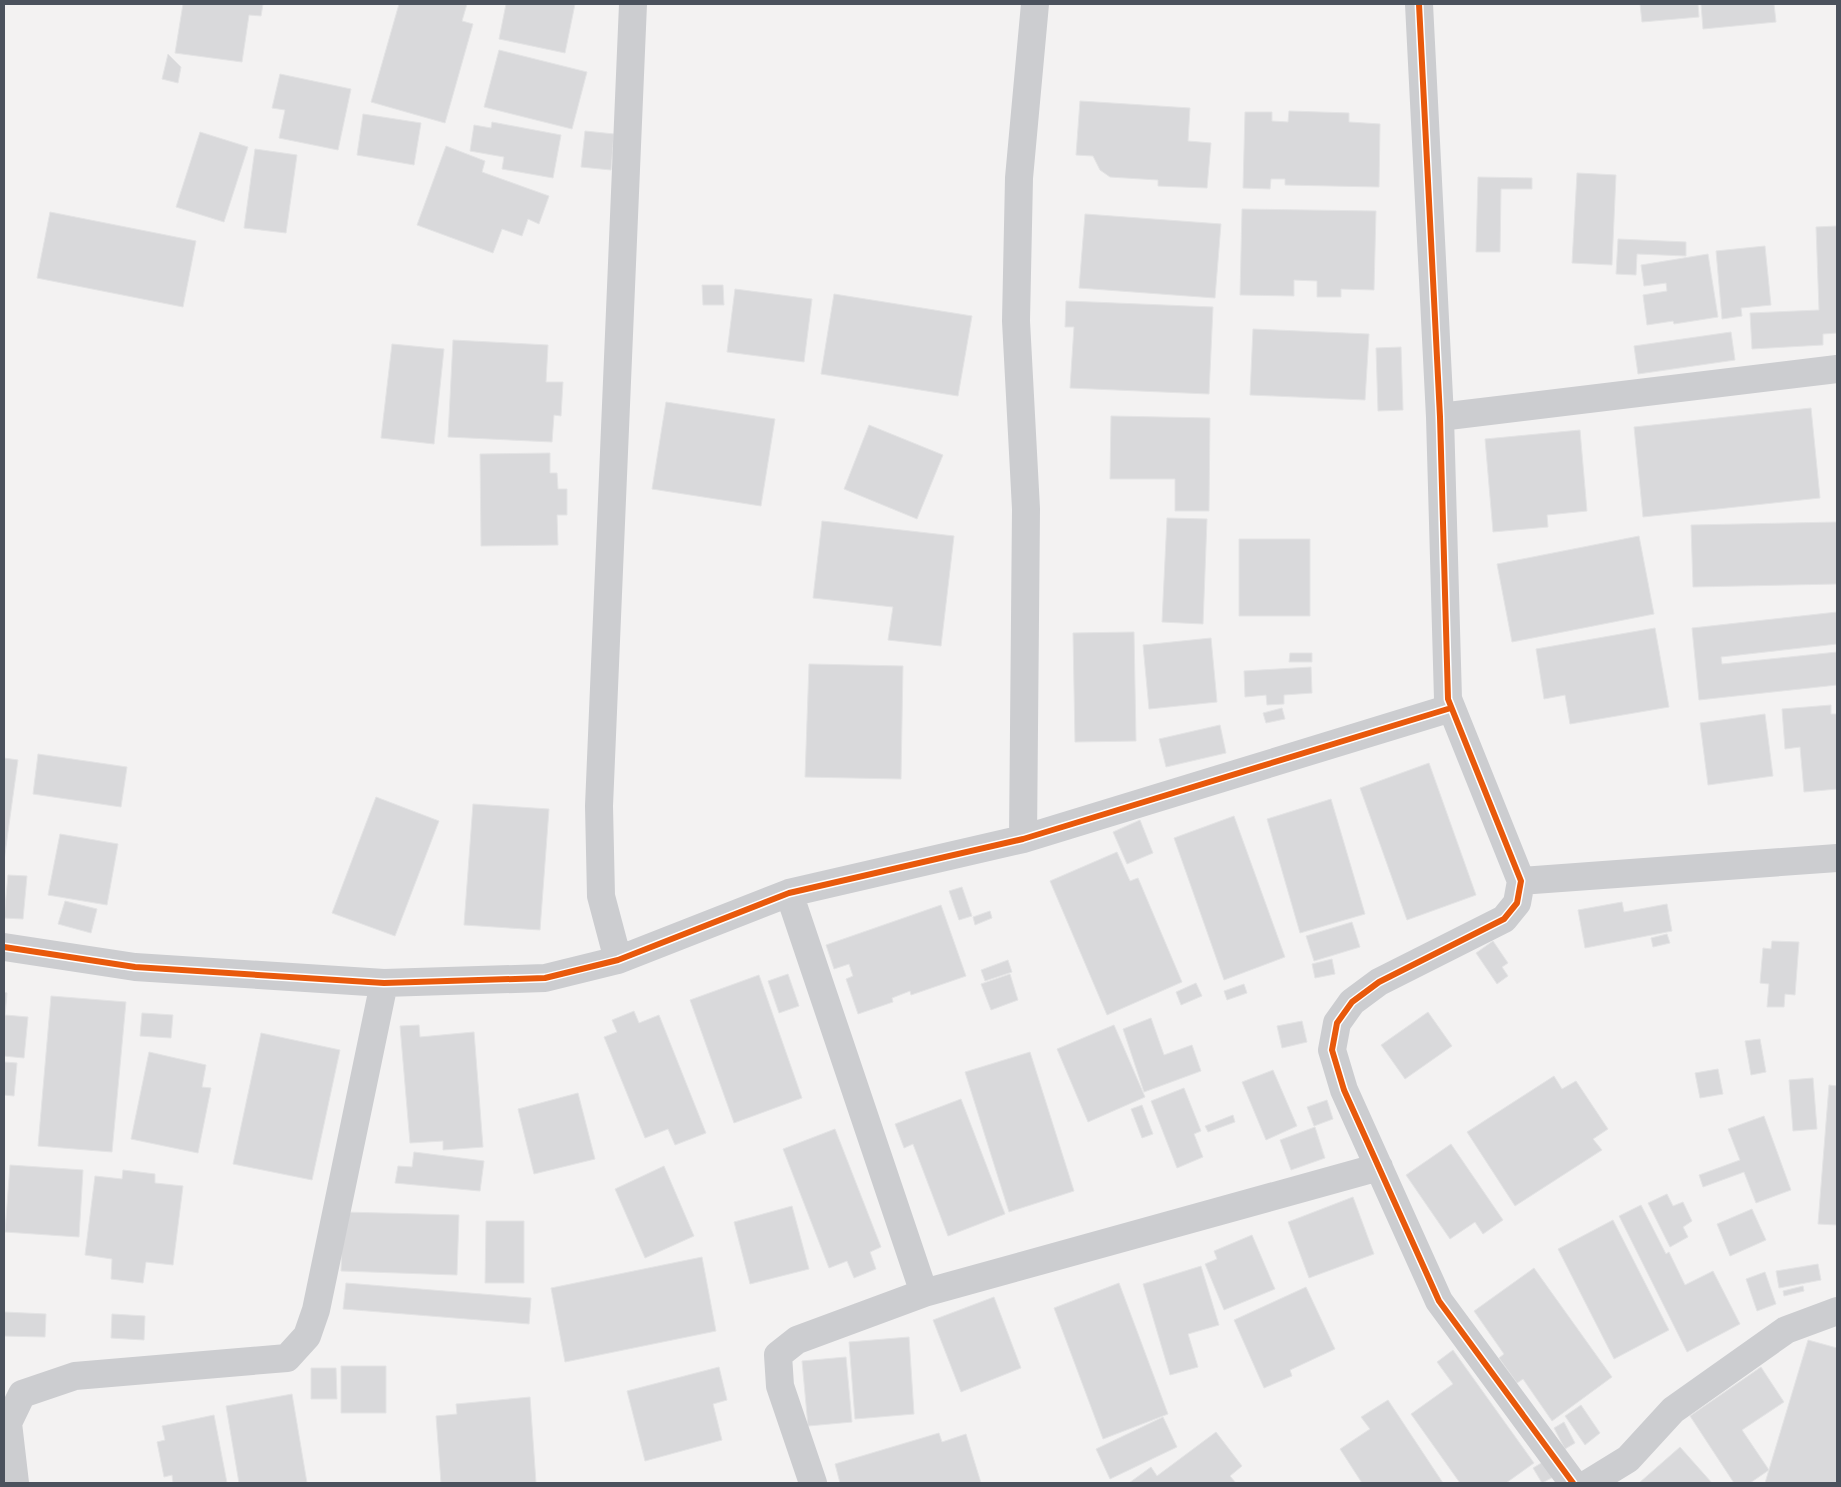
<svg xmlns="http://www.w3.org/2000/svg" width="1841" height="1487" font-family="'Golos Text',sans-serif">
<rect width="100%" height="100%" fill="#f3f2f2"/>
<path fill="#d9d9db" stroke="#e4e4e5" d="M 183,4 L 263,4 L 261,16 L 249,15 L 242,62 L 175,53 Z
M 399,4 L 467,4 L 462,21 L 473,24 L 445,123 L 371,102 Z
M 506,4 L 575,4 L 565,53 L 499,39 Z
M 1640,4 L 1698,4 L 1699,17 L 1642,22 Z
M 1701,4 L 1774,4 L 1776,22 L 1703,29 Z
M 499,50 L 587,72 L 572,129 L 484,107 Z
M 168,54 L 181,67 L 178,83 L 162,79 Z
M 280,74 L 351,89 L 338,150 L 279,138 L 285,110 L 272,108 Z
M 1080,101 L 1190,108 L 1188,141 L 1211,143 L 1207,188 L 1158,186 L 1158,180 L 1110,177 L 1100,170 L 1093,156 L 1076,155 Z
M 1289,111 L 1349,113 L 1349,122 L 1380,124 L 1379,187 L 1285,185 L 1285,179 L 1271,179 L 1270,189 L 1243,188 L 1245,112 L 1272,112 L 1272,121 L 1288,122 Z
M 363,114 L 421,123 L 414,165 L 357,155 Z
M 492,122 L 561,135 L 553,178 L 502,169 L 504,157 L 470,151 L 474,125 L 491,128 Z
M 585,131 L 614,134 L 611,170 L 581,167 Z
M 200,132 L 248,147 L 224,222 L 176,207 Z
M 446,146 L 485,161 L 482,172 L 549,196 L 539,224 L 528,219 L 522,236 L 502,229 L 493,253 L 417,225 Z
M 255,149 L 297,155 L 286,233 L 244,228 Z
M 1577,173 L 1616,175 L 1612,265 L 1572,263 Z
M 1478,177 L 1532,178 L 1532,189 L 1501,189 L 1500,252 L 1476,252 Z
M 1242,209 L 1376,211 L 1374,290 L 1341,289 L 1341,297 L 1317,297 L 1317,281 L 1294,280 L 1294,296 L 1240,295 Z
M 50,212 L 196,241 L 183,307 L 37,278 Z
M 1085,214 L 1221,224 L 1215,298 L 1079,288 Z
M 1837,226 L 1837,333 L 1823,334 L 1823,345 L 1752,349 L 1750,313 L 1819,310 L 1816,227 Z
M 1618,239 L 1686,242 L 1686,256 L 1637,254 L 1636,275 L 1616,274 Z
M 1765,246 L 1771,305 L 1741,308 L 1742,316 L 1722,319 L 1716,251 Z
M 1708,254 L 1718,317 L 1674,324 L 1673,321 L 1647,325 L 1643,295 L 1667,291 L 1666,283 L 1644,286 L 1641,265 Z
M 702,285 L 723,285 L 724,305 L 703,305 Z
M 735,289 L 812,299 L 804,362 L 727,352 Z
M 834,294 L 972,316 L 958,396 L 821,374 Z
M 1066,301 L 1213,307 L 1209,394 L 1070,388 L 1074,327 L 1065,327 Z
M 1253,329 L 1369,334 L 1365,400 L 1250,395 Z
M 1731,332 L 1735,360 L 1638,374 L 1634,346 Z
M 453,340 L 548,345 L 546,382 L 563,382 L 561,416 L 554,415 L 552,442 L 448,437 Z
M 392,344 L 444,349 L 434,444 L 381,438 Z
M 1401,347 L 1403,410 L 1378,411 L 1376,348 Z
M 666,402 L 775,419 L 761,506 L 652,489 Z
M 1811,408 L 1820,498 L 1643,517 L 1634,427 Z
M 1111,416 L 1210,418 L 1209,511 L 1175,511 L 1175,479 L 1110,479 Z
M 869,425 L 943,455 L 917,519 L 844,489 Z
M 1580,430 L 1587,511 L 1547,515 L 1548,527 L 1493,532 L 1485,439 Z
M 550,453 L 550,473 L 557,473 L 558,489 L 567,489 L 567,515 L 557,515 L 558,545 L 481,546 L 480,454 Z
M 1167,518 L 1207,519 L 1203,624 L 1162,622 Z
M 822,521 L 954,536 L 941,646 L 888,640 L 893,607 L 813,598 Z
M 1837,522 L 1837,584 L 1693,587 L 1691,525 Z
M 1639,536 L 1654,614 L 1512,642 L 1497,564 Z
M 1239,539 L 1310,539 L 1310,616 L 1239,616 Z
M 1837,612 L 1837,644 L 1721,657 L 1722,664 L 1837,652 L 1837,685 L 1699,700 L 1692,628 Z
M 1655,628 L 1669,707 L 1570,724 L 1565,695 L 1544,699 L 1536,649 Z
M 1134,632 L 1136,741 L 1075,742 L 1073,633 Z
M 1211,638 L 1217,702 L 1149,709 L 1143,645 Z
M 1290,653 L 1312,653 L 1312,662 L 1289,662 Z
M 809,664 L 903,666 L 901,779 L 805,777 Z
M 1311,667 L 1312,693 L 1284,695 L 1284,704 L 1267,705 L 1266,695 L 1245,697 L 1244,671 Z
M 1831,705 L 1831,714 L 1837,714 L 1837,789 L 1804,792 L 1800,747 L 1785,749 L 1782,709 Z
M 1282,708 L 1285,719 L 1266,723 L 1263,713 Z
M 1765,714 L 1773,776 L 1708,785 L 1700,723 Z
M 1220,725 L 1226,753 L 1166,767 L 1159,739 Z
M 38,754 L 127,767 L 121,807 L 33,794 Z
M 4,758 L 18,760 L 4,861 Z
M 1429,763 L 1476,895 L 1407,920 L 1360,788 Z
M 376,797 L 439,821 L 395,936 L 332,913 Z
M 1331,799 L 1365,914 L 1300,933 L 1267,819 Z
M 473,804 L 549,809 L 540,930 L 464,925 Z
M 1234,816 L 1285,957 L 1224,980 L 1174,838 Z
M 1140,820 L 1153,853 L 1127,864 L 1113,832 Z
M 60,834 L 118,844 L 107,905 L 48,895 Z
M 1117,852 L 1130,881 L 1138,878 L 1182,982 L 1107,1015 L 1050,881 Z
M 8,875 L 27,876 L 23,919 L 4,918 Z
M 962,887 L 972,916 L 959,920 L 949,891 Z
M 65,901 L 97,909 L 91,933 L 58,924 Z
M 1622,902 L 1624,912 L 1667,904 L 1672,931 L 1585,948 L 1578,910 Z
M 941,905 L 966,976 L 911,995 L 910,991 L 892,998 L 893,1002 L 858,1014 L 846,979 L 853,976 L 849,964 L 834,969 L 826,945 Z
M 990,911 L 992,918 L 975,925 L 973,917 Z
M 1352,922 L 1360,947 L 1314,961 L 1306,936 Z
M 1667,934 L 1670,943 L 1653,947 L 1651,938 Z
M 1493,941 L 1508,963 L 1502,967 L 1508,976 L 1497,984 L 1476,953 Z
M 1772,941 L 1799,942 L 1795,995 L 1785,994 L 1784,1007 L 1767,1007 L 1769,984 L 1760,983 L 1763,948 L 1771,949 Z
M 1332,959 L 1335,974 L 1315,978 L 1312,964 Z
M 1008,960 L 1012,972 L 985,981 L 981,970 Z
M 788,974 L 799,1006 L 779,1013 L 768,981 Z
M 1010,974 L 1018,1000 L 991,1010 L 981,984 Z
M 759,975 L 802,1098 L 734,1123 L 690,1000 Z
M 1196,983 L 1202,996 L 1181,1005 L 1176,992 Z
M 1244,984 L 1247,993 L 1227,1000 L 1224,991 Z
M 4,992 L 7,993 L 5,1015 L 28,1017 L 24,1058 L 4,1056 Z
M 51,996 L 126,1002 L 112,1152 L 38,1146 Z
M 634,1011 L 639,1023 L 659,1015 L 706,1133 L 675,1145 L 668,1129 L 645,1138 L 604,1037 L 617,1032 L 612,1020 Z
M 1428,1012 L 1452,1046 L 1405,1079 L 1381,1045 Z
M 142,1013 L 173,1015 L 171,1038 L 140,1036 Z
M 1151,1018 L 1164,1055 L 1192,1045 L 1201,1071 L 1144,1092 L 1123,1029 Z
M 1302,1021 L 1307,1042 L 1282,1048 L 1277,1026 Z
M 419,1025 L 420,1037 L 474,1032 L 483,1147 L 443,1150 L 443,1141 L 410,1143 L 400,1026 Z
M 1114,1025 L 1145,1097 L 1088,1122 L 1057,1049 Z
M 261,1033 L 340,1050 L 312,1180 L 233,1164 Z
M 1760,1039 L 1766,1072 L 1751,1075 L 1745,1041 Z
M 149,1052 L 206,1065 L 202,1087 L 211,1088 L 198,1153 L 131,1139 Z
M 1030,1052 L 1074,1191 L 1009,1212 L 965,1072 Z
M 4,1062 L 17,1063 L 14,1096 L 4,1095 Z
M 1718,1069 L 1723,1094 L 1700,1098 L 1695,1073 Z
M 1273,1070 L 1297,1126 L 1266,1140 L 1242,1082 Z
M 1554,1076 L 1562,1089 L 1576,1081 L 1608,1129 L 1593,1139 L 1602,1150 L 1515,1206 L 1467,1132 Z
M 1813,1078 L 1817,1129 L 1793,1131 L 1789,1080 Z
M 1829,1085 L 1837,1086 L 1837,1225 L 1818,1224 Z
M 1184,1088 L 1201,1131 L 1194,1134 L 1203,1157 L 1177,1168 L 1151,1101 Z
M 578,1093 L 595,1159 L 534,1174 L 518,1109 Z
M 961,1099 L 1005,1214 L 948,1236 L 913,1144 L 904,1148 L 895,1124 Z
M 1327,1100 L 1333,1119 L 1314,1126 L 1307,1107 Z
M 1142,1105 L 1153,1134 L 1142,1138 L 1131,1109 Z
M 1233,1115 L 1235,1122 L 1208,1132 L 1205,1126 Z
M 1764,1116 L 1791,1190 L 1756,1203 L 1744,1172 L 1703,1187 L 1699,1175 L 1740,1160 L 1728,1129 Z
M 1315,1127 L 1325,1158 L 1291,1170 L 1280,1140 Z
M 835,1129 L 881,1247 L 870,1252 L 876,1269 L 854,1278 L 847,1261 L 829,1268 L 783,1149 Z
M 1451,1144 L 1503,1220 L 1483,1234 L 1475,1222 L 1450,1239 L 1406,1175 Z
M 414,1152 L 484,1161 L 480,1191 L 395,1183 L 398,1166 L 412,1167 Z
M 10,1165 L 83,1170 L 79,1237 L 5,1232 Z
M 664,1166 L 694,1236 L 645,1258 L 615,1189 Z
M 123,1170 L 155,1174 L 155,1183 L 183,1186 L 173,1265 L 146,1262 L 143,1283 L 111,1279 L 112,1259 L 85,1255 L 95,1176 L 122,1179 Z
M 1667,1194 L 1673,1206 L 1683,1202 L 1692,1221 L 1683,1227 L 1688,1237 L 1670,1247 L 1648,1203 Z
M 1353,1197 L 1374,1254 L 1309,1278 L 1288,1222 Z
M 1641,1205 L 1666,1254 L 1669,1252 L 1685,1285 L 1713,1271 L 1740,1324 L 1687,1352 L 1619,1216 Z
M 792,1206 L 809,1269 L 750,1284 L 734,1222 Z
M 1752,1209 L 1766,1240 L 1730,1256 L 1717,1224 Z
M 343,1212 L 459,1215 L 457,1275 L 341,1271 Z
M 1613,1220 L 1669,1330 L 1614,1359 L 1558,1249 Z
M 486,1221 L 524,1221 L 524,1283 L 485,1283 Z
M 1252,1235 L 1275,1289 L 1224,1310 L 1205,1264 L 1217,1259 L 1214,1251 Z
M 702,1257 L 716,1331 L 565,1362 L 551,1288 Z
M 1818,1264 L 1821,1280 L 1779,1288 L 1776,1271 Z
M 1201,1266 L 1219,1325 L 1188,1334 L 1198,1367 L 1170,1375 L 1143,1284 Z
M 1534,1268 L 1612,1377 L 1552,1421 L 1523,1379 L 1517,1383 L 1499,1358 L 1504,1354 L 1474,1311 Z
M 1765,1272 L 1776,1304 L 1757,1311 L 1746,1279 Z
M 346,1283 L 531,1298 L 529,1324 L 343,1309 Z
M 1119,1283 L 1168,1414 L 1103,1439 L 1054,1308 Z
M 1803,1286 L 1804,1291 L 1784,1296 L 1783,1291 Z
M 1306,1287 L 1335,1349 L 1290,1370 L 1292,1376 L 1264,1388 L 1234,1320 Z
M 994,1297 L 1021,1368 L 961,1392 L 933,1320 Z
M 4,1312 L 46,1314 L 45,1337 L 4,1336 Z
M 112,1314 L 145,1316 L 144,1340 L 111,1338 Z
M 909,1337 L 914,1414 L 855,1419 L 849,1342 Z
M 1808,1340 L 1837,1348 L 1837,1483 L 1765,1483 Z
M 1453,1350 L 1534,1463 L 1506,1483 L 1460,1483 L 1411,1414 L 1453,1384 L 1437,1362 Z
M 846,1357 L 852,1422 L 808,1426 L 802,1361 Z
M 341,1366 L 386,1366 L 386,1413 L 341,1413 Z
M 719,1367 L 727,1400 L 713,1404 L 722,1440 L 645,1461 L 627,1391 Z
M 1761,1367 L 1784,1402 L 1742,1430 L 1769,1470 L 1750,1483 L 1734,1483 L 1690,1416 Z
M 311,1368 L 336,1368 L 337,1399 L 311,1399 Z
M 292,1394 L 307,1483 L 239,1483 L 226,1406 Z
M 530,1397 L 536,1483 L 441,1483 L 436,1416 L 457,1414 L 456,1404 Z
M 1388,1400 L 1443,1483 L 1362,1483 L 1340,1449 L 1370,1429 L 1361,1417 Z
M 1581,1405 L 1600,1433 L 1585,1445 L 1565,1416 Z
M 214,1415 L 227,1483 L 173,1483 L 172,1475 L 164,1477 L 157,1442 L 165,1440 L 162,1426 Z
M 1163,1417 L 1177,1447 L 1110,1479 L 1096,1449 Z
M 1564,1422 L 1575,1443 L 1565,1449 L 1554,1428 Z
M 1216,1432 L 1242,1466 L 1230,1476 L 1236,1483 L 1129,1483 L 1151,1467 L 1157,1476 Z
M 939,1433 L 942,1442 L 966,1434 L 981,1483 L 840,1483 L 835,1464 Z
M 1680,1447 L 1712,1483 L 1639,1483 Z
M 1548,1459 L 1557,1475 L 1542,1483 L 1533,1468 Z"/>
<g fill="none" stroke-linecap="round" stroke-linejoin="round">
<path stroke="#cccdd0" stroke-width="28" d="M 1419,4 L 1440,417 L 1448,699 L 1521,881 L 1517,903 L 1504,919 L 1379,982 L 1352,1002 L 1337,1023 L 1332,1050 L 1344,1090 L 1439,1301 L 1573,1483
M 1440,417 L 1837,369
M 1023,839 L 1026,509 L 1016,321 L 1019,178 L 1035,4
M 1521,881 L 1837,858
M 789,893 L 924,1293
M 4,947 L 135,967 L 384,983 L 545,978 L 618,960 L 789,893 L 1023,839 L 1451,708
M 618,960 L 601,896 L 599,806 L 633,4
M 15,1483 L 8,1423 L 22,1394 L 75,1376 L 287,1358 L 307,1336 L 316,1310 L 384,983
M 813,1483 L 780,1386 L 778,1355 L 797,1340 L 924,1293 L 1379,1167
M 1589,1483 L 1628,1459 L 1673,1410 L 1786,1330 L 1837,1311"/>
<defs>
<path id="cycleway" d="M 1419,4 L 1440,417 L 1448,699 L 1521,881 L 1517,903 L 1504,919 L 1379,982 L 1352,1002 L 1337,1023 L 1332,1050 L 1344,1090 L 1439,1301 L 1573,1483
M 4,947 L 135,967 L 384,983 L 545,978 L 618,960 L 789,893 L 1023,839 L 1451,708"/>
</defs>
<use href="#cycleway" stroke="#fff" stroke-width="9"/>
<use href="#cycleway" stroke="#e8590c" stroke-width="6"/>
</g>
<rect width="1841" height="1487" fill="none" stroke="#4b525d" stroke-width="10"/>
</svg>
